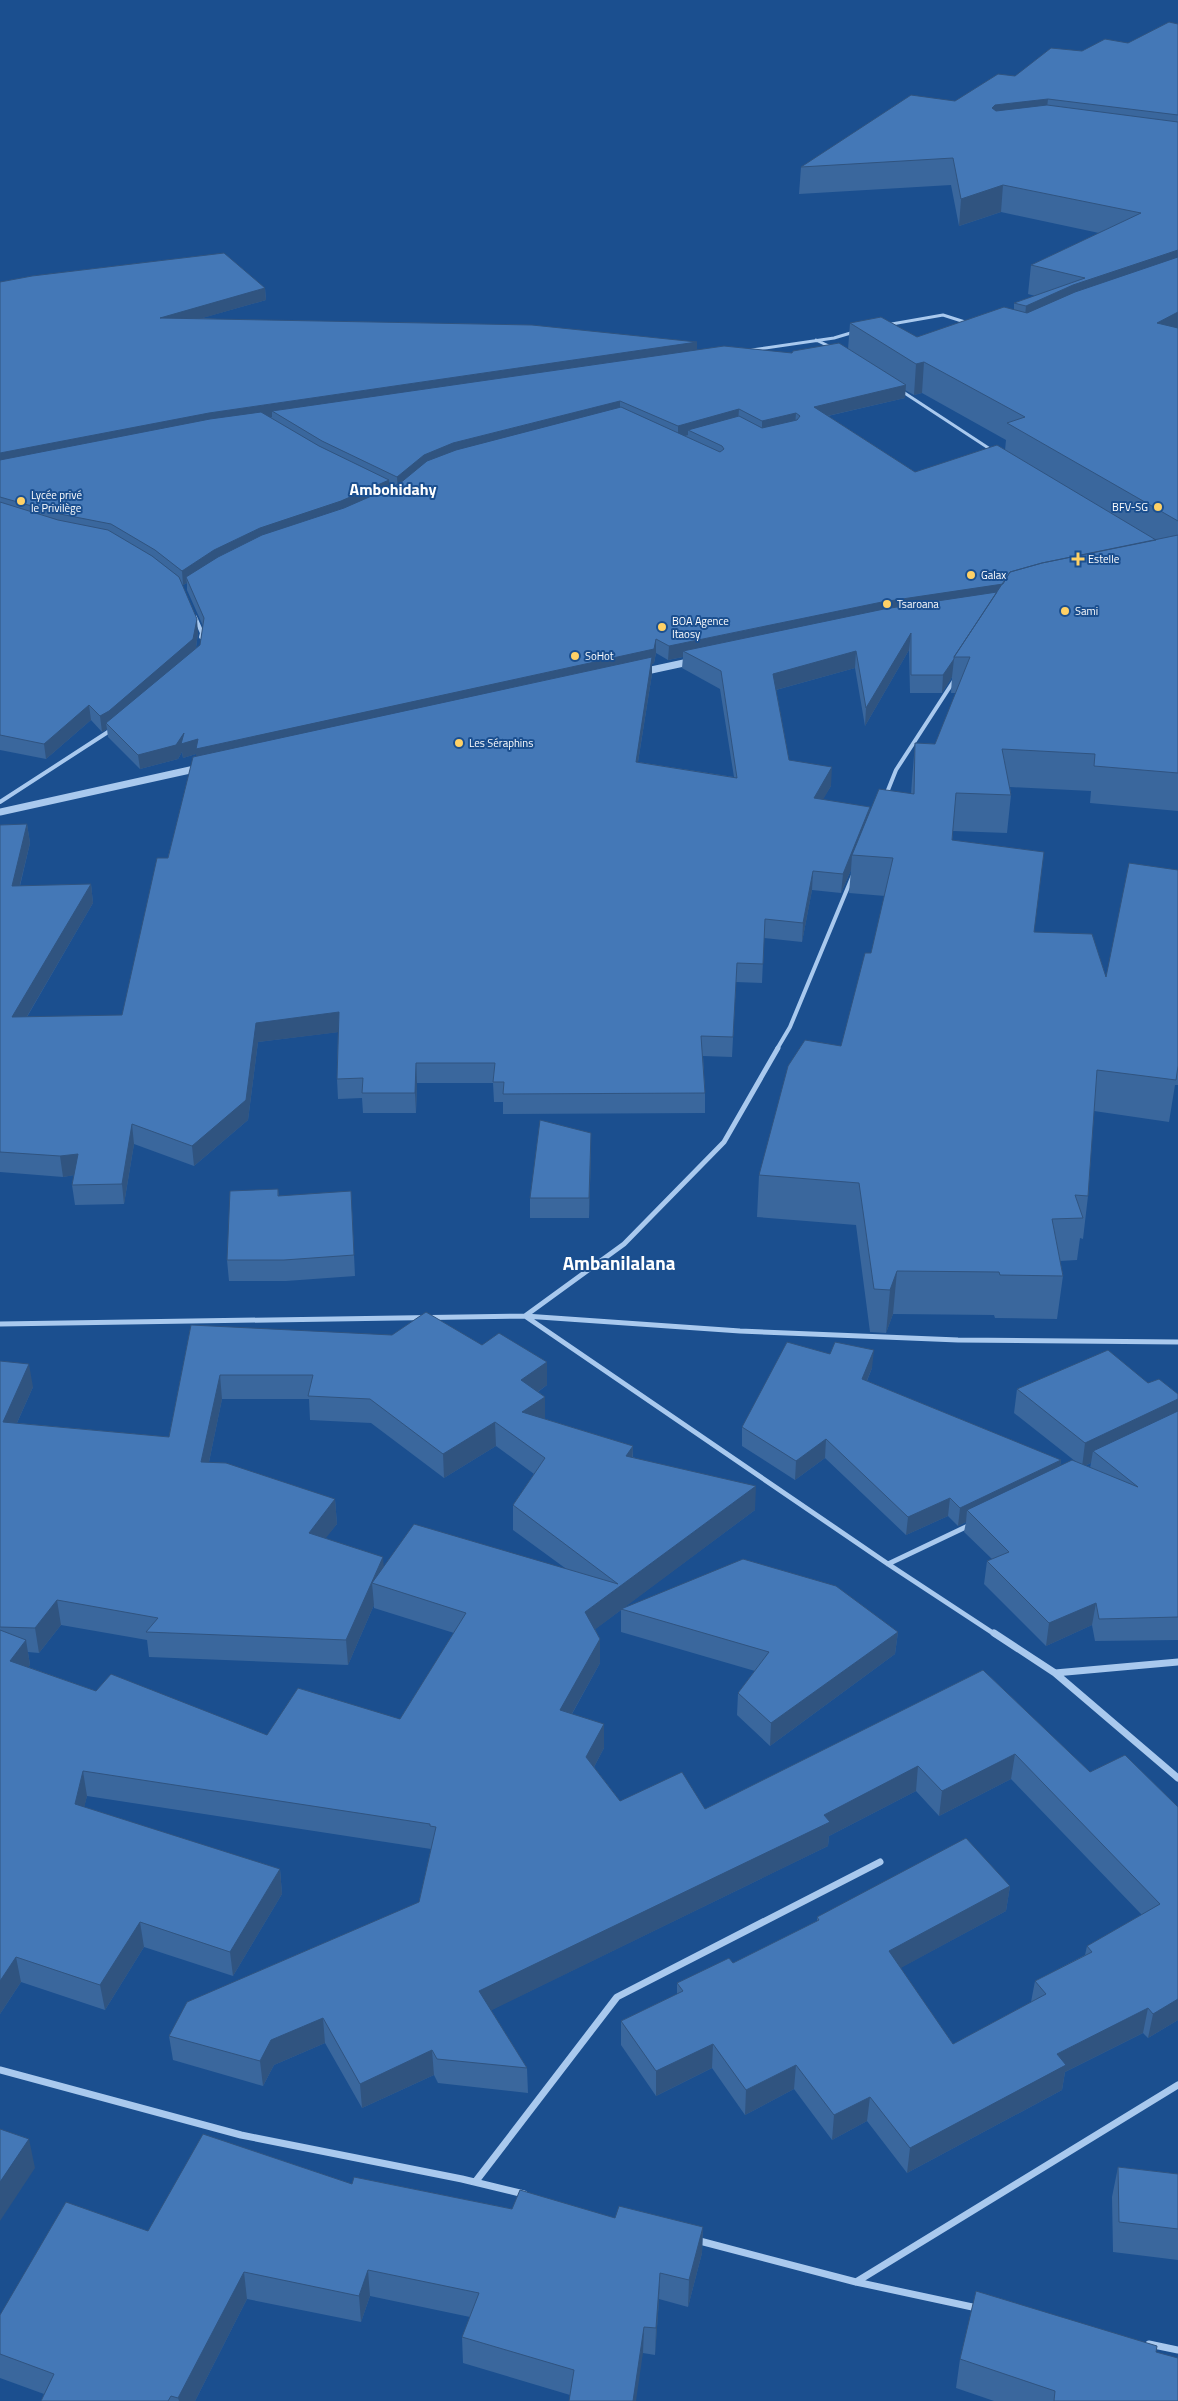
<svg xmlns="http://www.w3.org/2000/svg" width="1178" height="2401" font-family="'Titillium Web',sans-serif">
<rect width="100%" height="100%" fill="#1b4f8f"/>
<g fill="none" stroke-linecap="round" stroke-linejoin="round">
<path stroke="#a9c9ee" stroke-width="3" d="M 886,325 L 943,315 L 968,323
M 816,340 L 833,348
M 752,350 L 834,338 L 854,332
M 900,390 L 993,451"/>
<path stroke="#a9c9ee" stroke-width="4" d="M 195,617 L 202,633 L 201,637
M 886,795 L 896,770 L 955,679
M 0,802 L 111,730
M 777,1049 L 790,1027 L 853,875"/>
<path stroke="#a9c9ee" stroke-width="5" d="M 778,1048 L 724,1142 L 624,1244 L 525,1316 L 888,1564 L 996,1635
M 0,1324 L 525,1316 L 740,1331 L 958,1340 L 1178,1342
M 888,1564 L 970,1525"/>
<path stroke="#a9c9ee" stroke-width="7" d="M 994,1633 L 1055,1673 L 1178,1662
M 1055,1673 L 1178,1778
M 0,2070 L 241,2135 L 462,2179 L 524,2194
M 476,2181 L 617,1997 L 880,1862
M 696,2240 L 856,2282 L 977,2308
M 856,2282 L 1178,2085
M 1149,2344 L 1178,2350"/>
<path stroke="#a9c9ee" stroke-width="7" d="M 642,672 L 693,661
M 0,812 L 199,768"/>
</g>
<path fill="#3a679d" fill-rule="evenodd" d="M 1178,24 L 1178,811 L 1090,803 L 1091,791 L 1010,787 L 1011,795 L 1007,833 L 953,831 L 952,840 L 1035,932 L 1106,977 L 1178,870 L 1178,1085 L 1175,1085 L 1169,1122 L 1094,1111 L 1088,1196 L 1083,1239 L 1080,1238 L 1077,1260 L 1060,1261 L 1063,1276 L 1057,1319 L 995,1318 L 994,1315 L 893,1314 L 886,1333 L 870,1332 L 856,1225 L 757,1217 L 759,1175 L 841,1046 L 871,953 L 885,896 L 849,893 L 851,870 L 841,893 L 812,890 L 802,942 L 764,938 L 762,983 L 736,982 L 732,1057 L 703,1056 L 705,1093 L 705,1113 L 503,1114 L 503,1102 L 494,1102 L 493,1083 L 417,1083 L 416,1113 L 363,1113 L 362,1098 L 338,1099 L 337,1079 L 338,1032 L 258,1042 L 248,1120 L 194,1166 L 134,1144 L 124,1204 L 75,1205 L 72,1185 L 74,1175 L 63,1177 L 0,1172 L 0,825 L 27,824 L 30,843 L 20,886 L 91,884 L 93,903 L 27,1017 L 122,1015 L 197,756 L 196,754 L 183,758 L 182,752 L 178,759 L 140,769 L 108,737 L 107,729 L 102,732 L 91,720 L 46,759 L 0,750 L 0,282 L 265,288 L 266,300 L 202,318 L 697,350 L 792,353 L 848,349 L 850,323 L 917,337 L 1014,310 L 1014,303 L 1035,296 L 1028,294 L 1031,265 L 1099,233 L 1001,212 L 959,226 L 951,185 L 799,194 L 801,167 L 1015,76 L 1082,51 L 1128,43 ZM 905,390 L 914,395 L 922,393 L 1006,440 L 1005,450 L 915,472 L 828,416 L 905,398 ZM 187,583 L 187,590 L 203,626 L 200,645 L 196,648 L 198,633 L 182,584 L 183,585 ZM 909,650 L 910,693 L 942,693 L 952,677 L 951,693 L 956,693 L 935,744 L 915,743 L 912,780 L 911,794 L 870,811 L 870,807 L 822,800 L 831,786 L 789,760 L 776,690 L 855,668 L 865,726 ZM 656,653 L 668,660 L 683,657 L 682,668 L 720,689 L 734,777 L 638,762 L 652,674 L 652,664 L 654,663 Z
M 591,1153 L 589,1218 L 530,1218 L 530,1198 Z
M 278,1189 L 279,1196 L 352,1211 L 355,1276 L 286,1281 L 229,1281 L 227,1260 Z
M 191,1325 L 482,1345 L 547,1362 L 547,1385 L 538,1392 L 545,1397 L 545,1419 L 633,1446 L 633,1457 L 755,1510 L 623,1608 L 898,1632 L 895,1654 L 770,1746 L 737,1715 L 738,1693 L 755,1671 L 621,1632 L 621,1610 L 595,1629 L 600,1639 L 600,1663 L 572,1714 L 604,1748 L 594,1767 L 620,1801 L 705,1809 L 983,1670 L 1090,1772 L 1178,1807 L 1178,2020 L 1148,2038 L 1143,2033 L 1065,2072 L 1062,2090 L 907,2173 L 867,2121 L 832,2140 L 794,2089 L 745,2115 L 712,2068 L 656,2096 L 621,2045 L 621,2021 L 677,1994 L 677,1983 L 733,1963 L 817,1921 L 817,1917 L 1010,1886 L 1006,1911 L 900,1968 L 953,2044 L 1031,2002 L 1035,1981 L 1085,1955 L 1087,1946 L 1142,1915 L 1011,1779 L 939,1816 L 916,1791 L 829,1836 L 828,1846 L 491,2010 L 527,2068 L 528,2093 L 438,2083 L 434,2075 L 362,2108 L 325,2043 L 274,2065 L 263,2086 L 173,2060 L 169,2036 L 419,1902 L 431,1849 L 87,1796 L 84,1807 L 280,1869 L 282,1894 L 233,1976 L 144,1947 L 105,2010 L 21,1982 L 0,2014 L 0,1361 L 33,1387 L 17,1423 L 169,1437 ZM 222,1399 L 309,1399 L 310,1420 L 371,1423 L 444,1478 L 496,1446 L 534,1474 L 513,1505 L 513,1530 L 565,1568 L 384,1567 L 325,1538 L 337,1524 L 335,1499 L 209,1462 ZM 374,1605 L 374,1608 L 454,1633 L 400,1719 L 267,1735 L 96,1691 L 28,1667 L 30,1665 L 28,1652 L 39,1653 L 61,1625 L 147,1640 L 149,1657 L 348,1665 Z
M 872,1368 L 867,1381 L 1061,1460 L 1060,1466 L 1075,1461 L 1014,1413 L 1017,1389 L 1148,1383 L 1178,1394 L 1178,1640 L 1095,1641 L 1092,1625 L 1046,1646 L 984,1584 L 987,1561 L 992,1559 L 964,1532 L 966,1522 L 958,1526 L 948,1516 L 906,1535 L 825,1458 L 795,1480 L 742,1446 L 742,1427 ZM 1091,1463 L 1090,1468 L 1085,1466 Z
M 1118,2167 L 1178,2174 L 1178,2260 L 1113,2252 L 1112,2197 Z
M 352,2184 L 512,2209 L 703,2227 L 702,2253 L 688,2307 L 659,2299 L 655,2355 L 643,2353 L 570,2395 L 463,2363 L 462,2337 L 470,2317 L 370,2296 L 361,2322 L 247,2299 L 195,2401 L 41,2401 L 44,2394 L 0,2378 L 0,2315 L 148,2231 Z
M 1156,2352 L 1178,2401 L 994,2401 L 956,2388 L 960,2359 Z"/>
<path fill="#305480" d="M 1048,99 L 1045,125 L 993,131 L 992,108 L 995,105 Z
M 1003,185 L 1001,212 L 959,226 L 961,199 Z
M 1178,250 L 1178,269 L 1023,336 L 1026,306 L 1073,285 Z
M 265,288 L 266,300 L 161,330 L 160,318 Z
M 1178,312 L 1178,340 L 1157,323 Z
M 697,342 L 697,355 L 272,411 L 272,417 L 210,426 L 0,467 L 0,453 L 209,413 Z
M 924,362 L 922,393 L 914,395 L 916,364 Z
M 906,385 L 905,398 L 814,419 L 814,407 Z
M 620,401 L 620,413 L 398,490 L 397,477 L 424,455 L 453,443 Z
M 739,409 L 738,422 L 688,430 L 688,435 L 678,438 L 678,426 Z
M 796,413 L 795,426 L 762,433 L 762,421 Z
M 389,480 L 390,494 L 186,577 L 187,583 L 183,585 L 182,571 L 214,550 L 260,528 Z
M 1013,582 L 994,598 L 683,651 L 683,657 L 668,660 L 669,646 L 882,602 Z
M 197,619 L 198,633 L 195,654 L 106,723 L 107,729 L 102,732 L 100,716 Z
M 911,633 L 909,650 L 865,726 L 866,708 Z
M 656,639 L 656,653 L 654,663 L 652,664 L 652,674 L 635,780 L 197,763 L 196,754 L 183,758 L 182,752 L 178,759 L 140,769 L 138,755 L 184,733 L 198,739 Z
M 856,651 L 855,668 L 772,691 L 773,674 Z
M 954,659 L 952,677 L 942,693 L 943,675 Z
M 89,705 L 91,720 L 46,759 L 44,744 Z
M 832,767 L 831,786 L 813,817 L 814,798 Z
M 870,807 L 869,825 L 852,855 L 851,870 L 841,893 L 843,874 Z
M 27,824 L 30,843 L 15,905 L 12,886 Z
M 813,871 L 812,890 L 802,942 L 803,923 Z
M 91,884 L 93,903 L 15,1037 L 12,1017 Z
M 339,1012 L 340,1032 L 258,1042 L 248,1120 L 194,1166 L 192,1146 L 256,1023 Z
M 416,1063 L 417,1083 L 416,1113 L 415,1093 Z
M 132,1124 L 134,1144 L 124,1204 L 122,1184 Z
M 591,1133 L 591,1153 L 589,1218 L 589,1198 Z
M 78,1154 L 81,1174 L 63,1177 L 60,1156 Z
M 897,1271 L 893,1314 L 886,1333 L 890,1290 Z
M 874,1350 L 872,1368 L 860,1397 L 862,1379 Z
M 547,1362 L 547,1385 L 521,1404 L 521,1380 Z
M 29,1364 L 33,1387 L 7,1445 L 3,1422 Z
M 220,1375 L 222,1399 L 204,1486 L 201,1462 Z
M 545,1397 L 545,1421 L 522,1412 Z
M 1178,1399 L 1178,1422 L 1093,1451 L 1091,1463 L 1082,1467 L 1085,1443 Z
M 495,1422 L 496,1446 L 444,1478 L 443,1454 Z
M 826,1439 L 825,1458 L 795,1480 L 796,1461 Z
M 633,1446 L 632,1469 L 626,1456 Z
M 1061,1460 L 1058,1478 L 967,1510 L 966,1522 L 958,1526 L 960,1508 Z
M 756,1486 L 755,1510 L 585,1637 L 585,1612 Z
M 950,1498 L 948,1516 L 906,1535 L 908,1517 Z
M 335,1499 L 337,1524 L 311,1557 L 309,1533 Z
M 383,1557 L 385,1581 L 372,1583 L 374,1605 L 348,1665 L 346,1640 Z
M 57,1600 L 61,1625 L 39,1653 L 35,1628 Z
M 1096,1603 L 1092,1625 L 1046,1646 L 1049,1623 Z
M 898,1632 L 895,1654 L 770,1746 L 771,1723 Z
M 600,1639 L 600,1663 L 560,1735 L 560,1710 Z
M 26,1640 L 30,1665 L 14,1686 L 10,1661 Z
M 604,1724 L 604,1748 L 586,1782 L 586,1757 Z
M 1015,1754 L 1011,1779 L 939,1816 L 942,1791 Z
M 918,1766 L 916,1791 L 829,1836 L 828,1846 L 480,2016 L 479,1991 L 824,1815 Z
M 83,1771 L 87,1796 L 79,1829 L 75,1804 Z
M 280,1869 L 282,1894 L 233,1976 L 230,1952 Z
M 1010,1886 L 1006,1911 L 886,1976 L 889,1951 Z
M 140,1922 L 144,1947 L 105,2010 L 100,1985 Z
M 16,1957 L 21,1982 L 0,2014 L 0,1981 Z
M 1178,1999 L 1178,2020 L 1148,2038 L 1153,2014 Z
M 1148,2008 L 1143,2033 L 1065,2072 L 1062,2090 L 907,2173 L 910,2148 L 1057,2054 Z
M 323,2018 L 325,2043 L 274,2065 L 263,2086 L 260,2061 L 271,2040 Z
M 713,2044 L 712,2068 L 656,2096 L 656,2071 Z
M 432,2050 L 434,2075 L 362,2108 L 360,2084 Z
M 796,2065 L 794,2089 L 745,2115 L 746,2090 Z
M 870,2097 L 867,2121 L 832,2140 L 834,2115 Z
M 29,2139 L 35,2168 L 0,2221 L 0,2182 Z
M 703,2227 L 702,2253 L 688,2307 L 689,2280 Z
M 368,2270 L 370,2296 L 361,2322 L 359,2296 Z
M 244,2272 L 247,2299 L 195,2401 L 179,2401 L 178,2398 Z
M 660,2273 L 659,2299 L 655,2355 L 656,2328 Z
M 644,2327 L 643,2353 L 636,2401 L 633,2401 Z"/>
<path fill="#4478b7" stroke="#305480" d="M 1169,22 L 1178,24 L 1178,115 L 1048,99 L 995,105 L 992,108 L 996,111 L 1047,105 L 1178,122 L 1178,250 L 1073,285 L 1026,306 L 1014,303 L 1085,278 L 1031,265 L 1141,213 L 1003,185 L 961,199 L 953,158 L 801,167 L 911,95 L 955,101 L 998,74 L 1015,76 L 1051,48 L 1082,51 L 1105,39 L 1128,43 Z
M 224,253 L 265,288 L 160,318 L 532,325 L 697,342 L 209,413 L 0,453 L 0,282 L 32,276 Z
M 1178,257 L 1178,312 L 1157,323 L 1178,328 L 1178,521 L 1007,423 L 1025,417 L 924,362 L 916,364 L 850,323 L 881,317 L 917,337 L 1004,307 L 1027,313 L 1075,292 Z
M 839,343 L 906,385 L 814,407 L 915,472 L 997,445 L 1156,540 L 1042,563 L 1010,572 L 1003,584 L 882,602 L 669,646 L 656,639 L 654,649 L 196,749 L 198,739 L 181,744 L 184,733 L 176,745 L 138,755 L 106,723 L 200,645 L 204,618 L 186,577 L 218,557 L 262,535 L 344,508 L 399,484 L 427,461 L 456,450 L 621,407 L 720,452 L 724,449 L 722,446 L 688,430 L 739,416 L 762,428 L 797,420 L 800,416 L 796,413 L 762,421 L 739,409 L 678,426 L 620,401 L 453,443 L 424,455 L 397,477 L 322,441 L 272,411 L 724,346 L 792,353 L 793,351 Z
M 261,412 L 319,446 L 389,480 L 341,501 L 260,528 L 214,550 L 182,571 L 155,550 L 111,524 L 60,514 L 0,497 L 0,460 L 210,419 Z
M 0,502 L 58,520 L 108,530 L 152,556 L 179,577 L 197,619 L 193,639 L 109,711 L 100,716 L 89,705 L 44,744 L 0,735 Z
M 1178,535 L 1178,773 L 1094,766 L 1095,754 L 1002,749 L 1011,795 L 956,793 L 952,840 L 1044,852 L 1034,932 L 1092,934 L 1106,977 L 1129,863 L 1178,870 L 1178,1066 L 1176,1080 L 1097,1070 L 1088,1196 L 1075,1195 L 1083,1218 L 1052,1219 L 1063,1276 L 1000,1275 L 999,1272 L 897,1271 L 890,1290 L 874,1289 L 859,1183 L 759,1175 L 788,1066 L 805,1040 L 841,1046 L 865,953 L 871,953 L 893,858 L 852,855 L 879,789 L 914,794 L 915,743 L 935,744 L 970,657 L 954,657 L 1010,572 L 1042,563 Z
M 997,592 L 954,657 L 954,659 L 943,675 L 911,675 L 911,633 L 866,708 L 856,651 L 773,674 L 789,760 L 832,767 L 814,798 L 870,807 L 843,874 L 813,871 L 803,923 L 765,919 L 763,964 L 737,963 L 733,1037 L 701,1036 L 705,1093 L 503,1094 L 504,1082 L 493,1082 L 495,1063 L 416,1063 L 415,1093 L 362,1093 L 363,1078 L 337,1079 L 339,1012 L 256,1023 L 246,1100 L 192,1146 L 132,1124 L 122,1184 L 72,1185 L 78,1154 L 60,1156 L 0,1152 L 0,825 L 27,824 L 12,886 L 91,884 L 12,1017 L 122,1015 L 157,858 L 168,858 L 193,757 L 652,657 L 636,762 L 737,778 L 721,671 L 683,651 L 884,609 Z
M 540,1120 L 591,1133 L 589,1198 L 530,1198 Z
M 278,1189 L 278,1196 L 351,1191 L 354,1255 L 284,1260 L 227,1260 L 230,1191 Z
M 426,1312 L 482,1345 L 499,1333 L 547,1362 L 521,1380 L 545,1397 L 522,1412 L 633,1446 L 626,1456 L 756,1486 L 585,1612 L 600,1639 L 560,1710 L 604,1724 L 586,1757 L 620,1801 L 682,1772 L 705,1809 L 983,1670 L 1090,1772 L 1125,1755 L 1178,1807 L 1178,1999 L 1153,2014 L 1148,2008 L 1057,2054 L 1066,2065 L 910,2148 L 870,2097 L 834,2115 L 796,2065 L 746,2090 L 713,2044 L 656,2071 L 621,2021 L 683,1991 L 677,1983 L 729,1958 L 733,1963 L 819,1920 L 817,1917 L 966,1838 L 1010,1886 L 889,1951 L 953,2044 L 1046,1994 L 1035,1981 L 1092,1952 L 1087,1946 L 1160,1904 L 1015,1754 L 942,1791 L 918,1766 L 824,1815 L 830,1822 L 479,1991 L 527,2068 L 437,2059 L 432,2050 L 360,2084 L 323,2018 L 271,2040 L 260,2061 L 169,2036 L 187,2002 L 419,1902 L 436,1827 L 430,1826 L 430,1824 L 83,1771 L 75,1804 L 280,1869 L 230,1952 L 140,1922 L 100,1985 L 16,1957 L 0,1981 L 0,1630 L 26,1640 L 10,1661 L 96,1691 L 111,1674 L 267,1735 L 298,1688 L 400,1719 L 466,1613 L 372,1583 L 414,1524 L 618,1584 L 513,1505 L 545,1458 L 495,1422 L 443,1454 L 370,1399 L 308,1396 L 313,1375 L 220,1375 L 201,1462 L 226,1463 L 335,1499 L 309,1533 L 383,1557 L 346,1640 L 146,1632 L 158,1618 L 57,1600 L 35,1628 L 0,1627 L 0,1361 L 29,1364 L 3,1422 L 169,1437 L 191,1325 L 392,1335 Z
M 787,1342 L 830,1354 L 835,1342 L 874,1350 L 862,1379 L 1061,1460 L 960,1508 L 950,1498 L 908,1517 L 826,1439 L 796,1461 L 742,1427 Z
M 1108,1350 L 1148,1383 L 1159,1379 L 1178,1394 L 1178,1399 L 1085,1443 L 1017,1389 Z
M 1178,1411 L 1178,1617 L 1099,1619 L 1096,1603 L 1049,1623 L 987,1561 L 1009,1552 L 967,1510 L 1072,1460 L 1138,1487 L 1093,1451 Z
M 743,1559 L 836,1586 L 898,1632 L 771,1723 L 738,1693 L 769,1652 L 621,1609 Z
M 0,2129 L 29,2139 L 0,2182 Z
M 203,2134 L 352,2184 L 354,2177 L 512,2209 L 520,2190 L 615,2218 L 619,2206 L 703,2227 L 689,2280 L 660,2273 L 656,2328 L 644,2327 L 633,2401 L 569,2401 L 574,2370 L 462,2337 L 479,2293 L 368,2270 L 359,2296 L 244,2272 L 178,2398 L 171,2396 L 168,2401 L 41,2401 L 54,2374 L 0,2354 L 0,2315 L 66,2202 L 148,2231 Z
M 1118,2167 L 1178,2174 L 1178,2229 L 1119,2222 Z
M 976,2291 L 1157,2346 L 1156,2352 L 1178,2358 L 1178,2401 L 1054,2401 L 1055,2391 L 960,2359 Z"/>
<g fill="#ffd166" stroke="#1b4f8f" stroke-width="2">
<circle cx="21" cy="501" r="5"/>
<circle cx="1158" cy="507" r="5"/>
<path d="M1075.5 551.5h5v5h5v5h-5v5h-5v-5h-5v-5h5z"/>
<circle cx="971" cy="575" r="5"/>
<circle cx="887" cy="604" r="5"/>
<circle cx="1065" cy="611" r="5"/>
<circle cx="662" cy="627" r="5"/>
<circle cx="575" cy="656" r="5"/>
<circle cx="459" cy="743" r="5"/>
</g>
<g text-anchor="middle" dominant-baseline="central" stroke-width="4" stroke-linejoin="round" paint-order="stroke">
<g font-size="11" fill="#fff" stroke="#1b4f8f" text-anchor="start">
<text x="31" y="495">Lycée privé<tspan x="31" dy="13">le Privilège</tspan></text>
<text x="1148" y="507" text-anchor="end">BFV-SG</text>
<text x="1088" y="559">Estelle</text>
<text x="981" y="575">Galax</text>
<text x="897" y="604">Tsaroana</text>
<text x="1075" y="611">Sami</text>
<text x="672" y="621">BOA Agence<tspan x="672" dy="13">Itaosy</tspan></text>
<text x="585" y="656">SoHot</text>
<text x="469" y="743">Les Séraphins</text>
</g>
<g font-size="16" font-weight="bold" fill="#fff" stroke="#1b4f8f">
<text x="393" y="489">Ambohidahy</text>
</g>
<g font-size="19" font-weight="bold" fill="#fff" stroke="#1b4f8f">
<text x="619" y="1262">Ambanilalana</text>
</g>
</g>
</svg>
